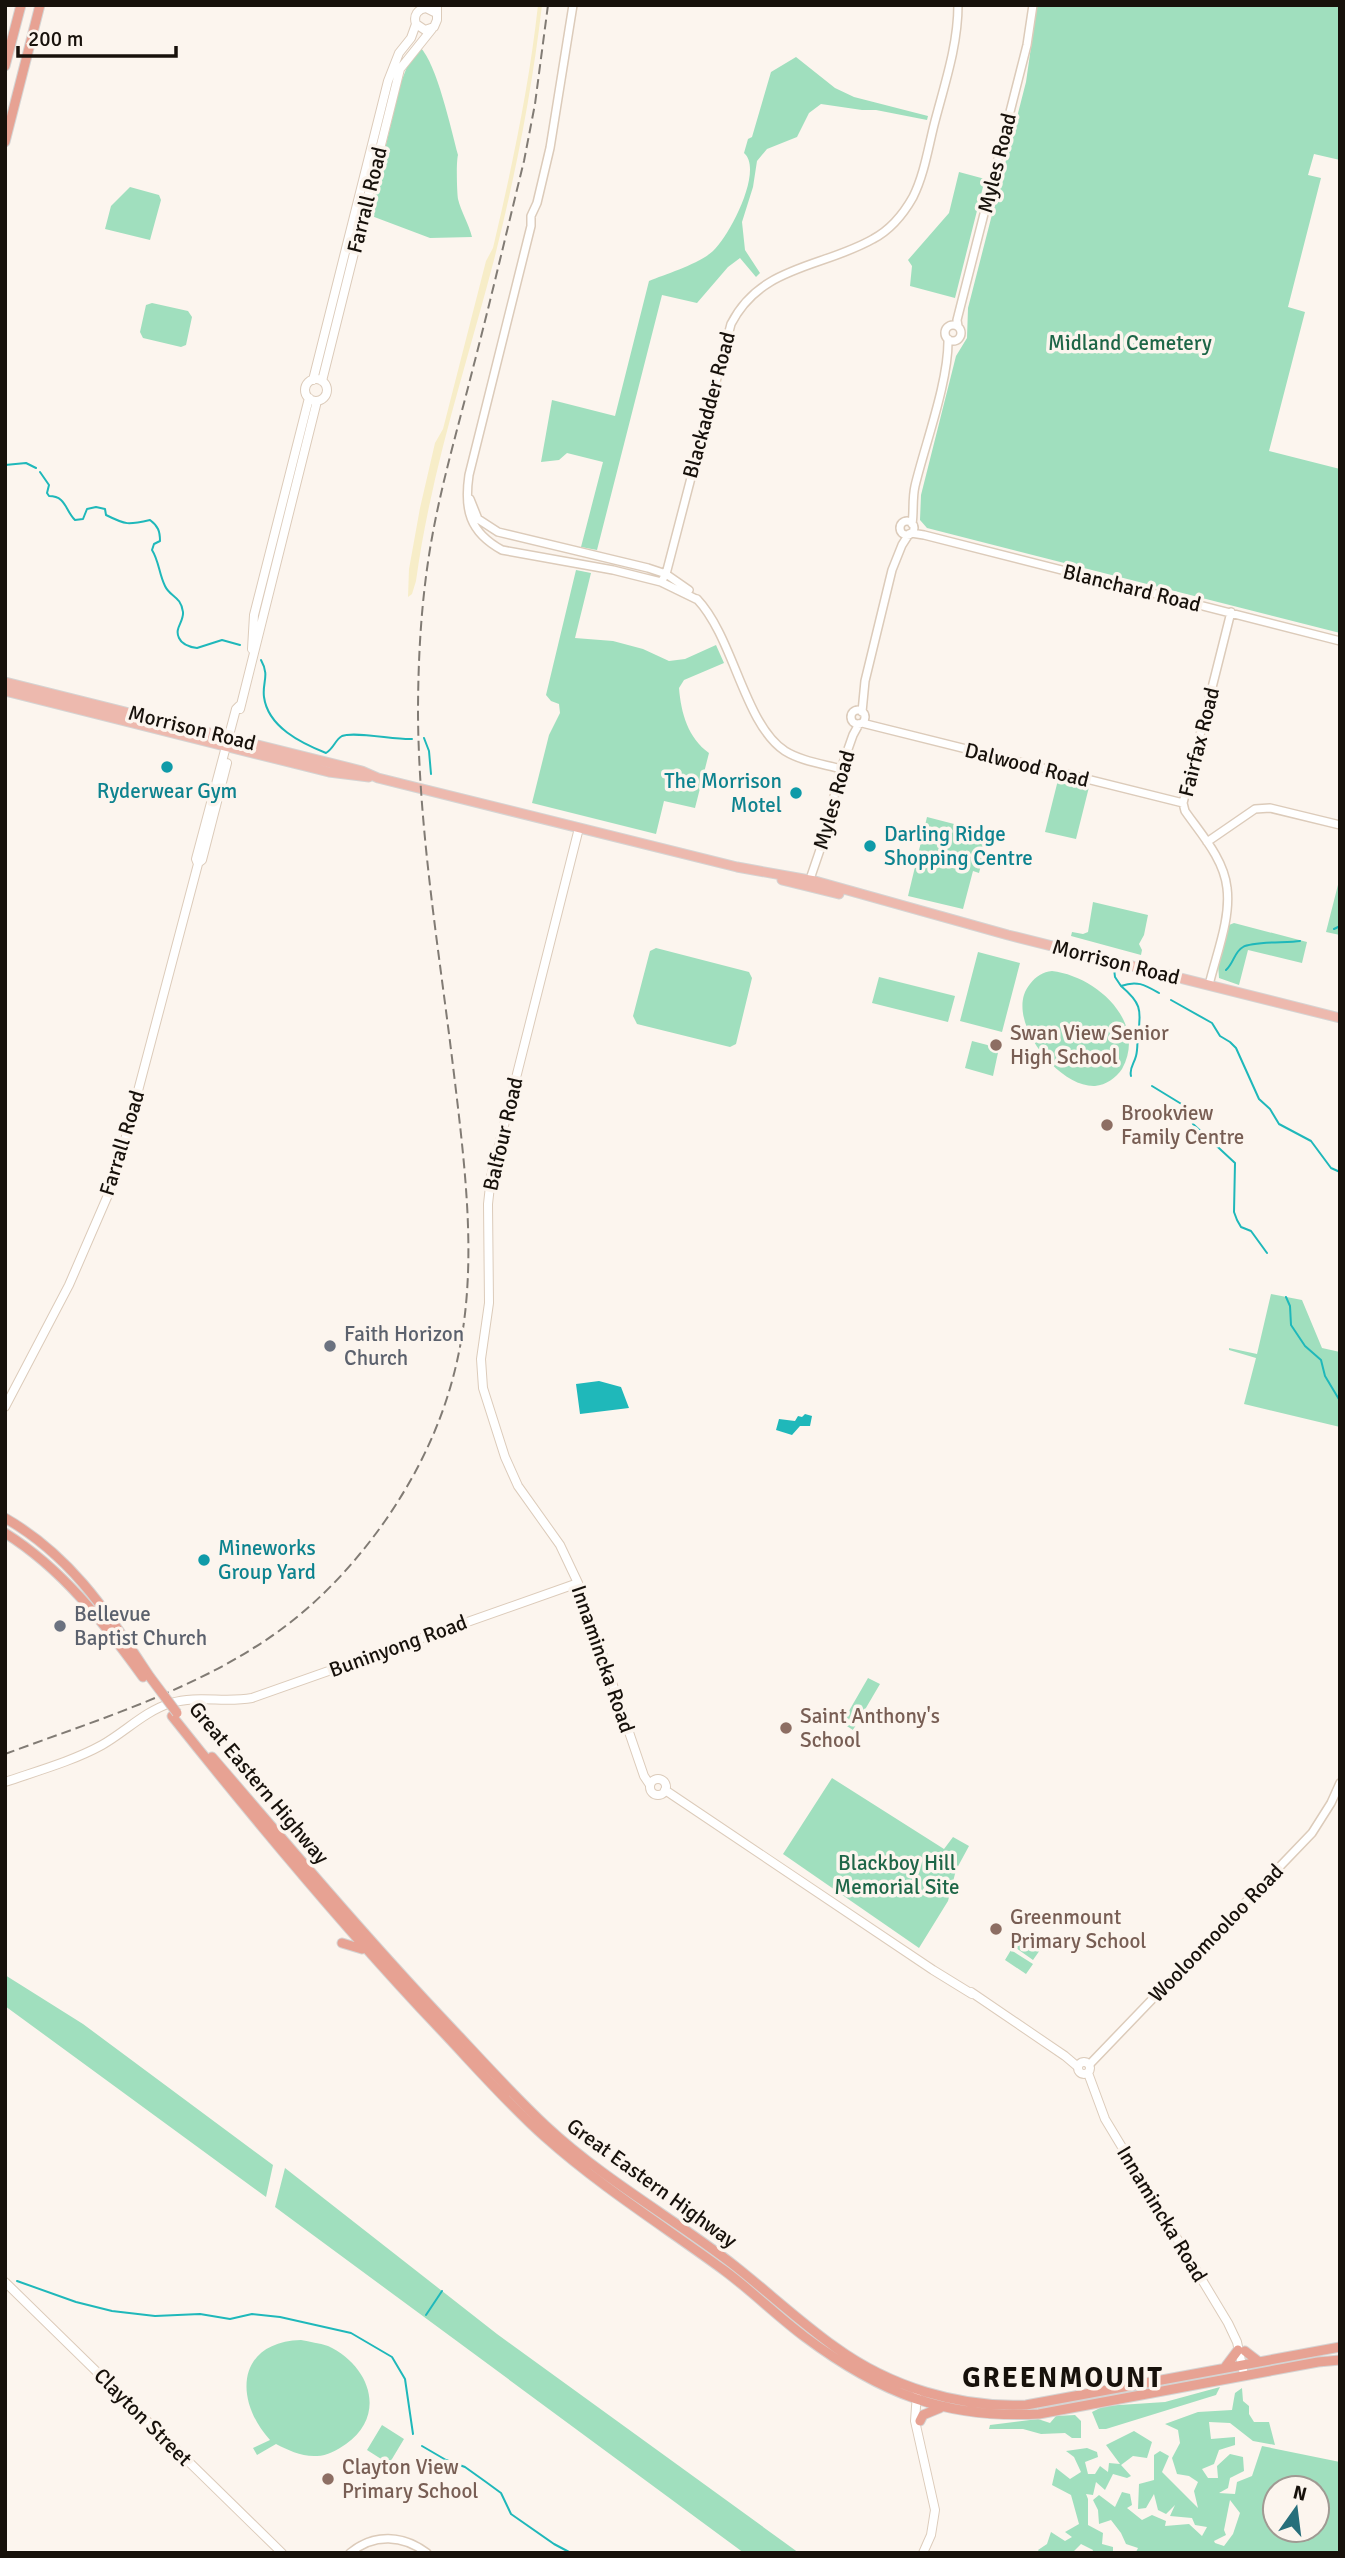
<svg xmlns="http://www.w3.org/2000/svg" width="1345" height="2558" font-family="Signika,sans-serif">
<rect width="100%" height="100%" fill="#fcf5ee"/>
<path fill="#a0dfbe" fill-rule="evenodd" d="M 1037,5 L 1340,5 L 1340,160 L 1314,154 L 1308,175 L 1321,178 L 1288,307 L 1305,312 L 1269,451 L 1340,469 L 1340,633 L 927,528 L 920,520 L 921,495 L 956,356 L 967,338 L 968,308 L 1026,82 Z
M 420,47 C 437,64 451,129 458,155 C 456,162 457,193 458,199 C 461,212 469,224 472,237 L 430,238 L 369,215 L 401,82 L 407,67 Z
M 796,57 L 835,88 L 854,97 L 928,116 L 927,120 L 876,110 L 862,110 L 821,104 L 809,113 L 797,137 L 767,149 L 757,161 L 753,187 L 742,222 L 745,250 L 760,273 L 756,277 L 740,258 L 728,267 L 697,303 L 662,295 L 597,550 L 581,547 L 603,462 L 567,453 L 559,460 L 541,462 L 552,400 L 615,416 L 649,281 C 666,274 699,264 713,251 C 729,237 764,170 744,153 L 748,139 L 752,137 L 771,72 Z
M 959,172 L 985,179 L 955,298 L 910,286 L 912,266 L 908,260 L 949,213 Z
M 130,187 L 159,195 L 161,200 L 150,240 L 105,229 L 111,206 Z
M 152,303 L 188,311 L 192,317 L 186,345 L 181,347 L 143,338 L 140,332 L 146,305 Z
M 576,570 L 591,573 L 575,638 L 613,641 L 643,649 L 669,661 L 685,659 L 716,645 L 724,663 L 684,680 L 679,688 C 681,713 688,738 709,753 L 695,808 L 664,801 L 656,834 L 532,803 L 549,735 L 560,713 L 559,704 L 551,701 L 546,695 Z
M 1058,780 L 1089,787 L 1076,839 L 1045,832 Z
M 927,817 L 989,833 L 979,873 L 973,871 L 963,909 L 908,896 Z
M 1340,877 L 1340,935 L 1326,932 Z
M 1093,902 L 1148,915 L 1144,935 L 1139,944 L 1142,950 L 1141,955 L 1071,936 L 1072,932 L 1083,934 L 1088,932 Z
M 1234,923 L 1307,942 L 1302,963 L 1248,950 L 1239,985 L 1219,978 L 1218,964 L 1229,925 Z
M 656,948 L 749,972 L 752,978 L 736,1044 L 730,1047 L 637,1024 L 633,1016 L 650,951 Z
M 978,952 L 1020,963 L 1002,1032 L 960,1021 Z
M 1052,971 C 1096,976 1148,1022 1122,1069 C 1116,1078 1106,1085 1095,1086 C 1058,1088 1002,1017 1030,984 C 1036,976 1043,972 1052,971 Z
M 879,977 L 955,996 L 948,1022 L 872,1003 Z
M 972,1041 L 999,1048 L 993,1076 L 965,1068 Z
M 1271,1294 L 1302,1300 L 1322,1348 L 1340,1352 L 1340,1427 L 1244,1404 L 1256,1358 L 1229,1350 L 1229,1348 L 1257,1354 Z
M 868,1678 L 880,1684 L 853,1730 L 842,1723 Z
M 832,1778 L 944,1849 L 953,1837 L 969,1846 L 956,1870 L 948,1901 L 919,1948 L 783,1854 Z
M 1019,1936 L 1040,1950 L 1033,1960 L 1013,1946 Z
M 1011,1950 L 1033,1964 L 1026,1974 L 1005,1960 Z
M 5,1975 L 83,2024 L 273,2165 L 266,2197 L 5,2006 Z
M 285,2168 L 497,2334 L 799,2553 L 744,2553 L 275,2207 Z
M 301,2340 C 310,2342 319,2343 328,2346 C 369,2365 388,2414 346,2444 C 337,2450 327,2456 317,2456 C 302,2457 288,2450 276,2444 L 257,2455 L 253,2448 L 270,2440 C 233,2399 237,2342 301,2340 Z
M 1220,2387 L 1216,2395 L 1106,2429 L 1099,2429 L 1092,2412 L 1104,2406 L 1165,2402 Z
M 1242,2388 L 1243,2401 L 1249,2406 L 1249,2414 L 1254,2422 L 1269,2422 L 1275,2445 L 1253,2441 L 1230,2423 L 1209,2422 L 1211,2439 L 1235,2437 L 1235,2445 L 1219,2450 L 1214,2464 L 1202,2469 L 1208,2478 L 1218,2478 L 1217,2466 L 1230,2454 L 1243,2457 L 1244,2471 L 1230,2478 L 1228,2488 L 1219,2493 L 1235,2494 L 1237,2482 L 1252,2476 L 1262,2446 L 1340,2462 L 1340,2553 L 1127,2553 L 1136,2552 L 1138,2548 L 1126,2544 L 1121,2533 L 1111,2520 L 1099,2524 L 1098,2510 L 1093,2500 L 1099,2495 L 1115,2507 L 1122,2492 L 1130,2494 L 1132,2505 L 1127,2508 L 1142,2520 L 1152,2515 L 1166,2521 L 1165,2526 L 1189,2524 L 1202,2536 L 1207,2527 L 1195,2525 L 1192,2518 L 1170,2516 L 1175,2505 L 1166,2514 L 1158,2510 L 1154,2494 L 1146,2508 L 1138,2509 L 1139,2484 L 1154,2480 L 1154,2455 L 1160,2451 L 1169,2456 L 1162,2472 L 1198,2508 L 1194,2491 L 1198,2482 L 1189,2476 L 1177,2474 L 1172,2458 L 1180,2443 L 1178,2430 L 1165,2424 L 1198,2412 L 1232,2410 L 1235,2393 ZM 1317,2488 L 1317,2530 L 1275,2530 L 1275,2488 ZM 1230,2500 L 1240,2513 L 1233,2534 L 1224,2546 L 1215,2543 L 1214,2541 L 1226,2535 L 1224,2530 Z
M 1075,2415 L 1081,2421 L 1081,2438 L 1072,2438 L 1065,2433 L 1041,2434 L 1023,2429 L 989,2429 L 990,2425 L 1038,2419 L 1050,2423 L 1056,2416 Z
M 382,2425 L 404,2439 L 389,2464 L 367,2450 Z
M 1134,2431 L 1152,2442 L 1147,2458 L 1133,2456 L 1121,2465 L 1131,2476 L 1127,2478 L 1113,2474 L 1105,2490 L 1096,2482 L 1093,2495 L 1086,2494 L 1088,2499 L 1088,2525 L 1103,2533 L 1102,2544 L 1113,2547 L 1113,2553 L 1092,2553 L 1093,2550 L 1081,2544 L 1072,2553 L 1040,2553 L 1038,2550 L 1047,2544 L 1051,2532 L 1065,2541 L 1072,2537 L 1065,2532 L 1079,2524 L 1071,2495 L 1052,2485 L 1056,2468 L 1070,2479 L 1081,2472 L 1074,2457 L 1066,2451 L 1087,2448 L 1097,2452 L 1098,2457 L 1085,2462 L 1088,2474 L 1095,2474 L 1100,2466 L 1108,2472 L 1109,2463 L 1120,2464 L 1106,2445 Z"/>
<path fill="#f7edc8" d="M 538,5 L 542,5 C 532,90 516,173 495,256 C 467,364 431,470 416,581 L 412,594 L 408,597 L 409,569 L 420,508 L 435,443 L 443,429 L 486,261 L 493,248 C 512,167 529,87 538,5 Z"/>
<path fill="#1fb8ba" d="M 599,1381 L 621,1387 L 629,1408 L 580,1414 L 576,1384 Z
M 805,1414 L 812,1416 L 810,1426 L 800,1426 L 792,1435 L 776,1430 L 779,1419 L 795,1421 L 798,1416 L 802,1417 Z"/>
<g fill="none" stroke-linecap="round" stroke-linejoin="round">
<path stroke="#1fb8ba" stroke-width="2" d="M 5,465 L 26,463 L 36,468
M 40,472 L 49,485 L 47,493 L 49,496 C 66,496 65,510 75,520 L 83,519 L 87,509 L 96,507 L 105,509 L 106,515 C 126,525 128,525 150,520 C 158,526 160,531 160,541 L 154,544 L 152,550 C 159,561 159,574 165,586 C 170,597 181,596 183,612 C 184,622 174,628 179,638 C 182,645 190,647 197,648 L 222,640 L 240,645
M 261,660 C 270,676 262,682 264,697 C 268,727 301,743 326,753 C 334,748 335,740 342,736 C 354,731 396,740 412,739
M 424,738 L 429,751 L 431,774
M 1334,929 L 1340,926
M 1114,969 L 1115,977 L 1121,986 C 1137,980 1145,985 1159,993
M 1226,970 C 1234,963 1234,952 1243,947 C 1252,941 1287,943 1300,941
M 1121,986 C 1140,1002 1142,1009 1138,1034 C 1137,1041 1138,1049 1136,1056 C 1134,1064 1129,1068 1131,1076
M 1171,1000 L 1212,1023 L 1220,1036 L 1230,1042 L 1236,1048 L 1259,1099 L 1270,1109 L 1279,1124 L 1311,1141 L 1331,1168 L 1340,1172
M 1152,1086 L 1188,1108 L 1193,1124 L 1235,1163 L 1234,1212 L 1237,1220 L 1241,1227 L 1251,1231 L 1267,1253
M 1286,1297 L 1290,1306 L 1291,1325 L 1305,1346 L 1321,1360 L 1325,1376 L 1340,1401
M 17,2281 L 76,2302 L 112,2311 L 155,2316 L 200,2314 L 230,2319 L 252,2314 L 280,2317 L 351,2333 L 392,2357 L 405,2379 L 413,2434
M 426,2315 L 442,2291
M 422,2446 L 446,2460 L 465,2467 L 486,2482 L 501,2493 L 511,2514 L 554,2544 L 571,2553"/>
<defs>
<path id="tertiary" d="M 573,5 L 550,148 L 537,203 L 531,216 L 531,226 L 469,475 C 464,509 469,532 502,550 L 613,570 L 661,582 L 698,600
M945 333a8 8 0 1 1 16 0a8 8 0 1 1-16 0Z
M 958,326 L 957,320 L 1027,45 L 1033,5
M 470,499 L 478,519 L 498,532 L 648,568 L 666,574 L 689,590
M900 528a7 7 0 1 1 14 0a7 7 0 1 1-14 0Z
M 912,524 C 914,512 912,499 915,486 C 925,444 949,381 948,339
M 911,533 L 924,535 L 1340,641
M 661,582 L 666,574 L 731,324 C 761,265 822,268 873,239 C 890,230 904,213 913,197 C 924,175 928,149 934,125 C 944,86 958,46 958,5
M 697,599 C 734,638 744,724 785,751 C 801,761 823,764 841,769
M851 717a7 7 0 1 1 14 0a7 7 0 1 1-14 0Z
M 862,712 L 865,681 L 892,570 L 902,545 L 909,534
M 862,723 L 1183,803
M 1207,842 L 1255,809 L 1270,808 L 1340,825
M 809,882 L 823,841 L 841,769 L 853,735 L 859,724
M 1209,985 C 1216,955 1231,919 1227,888 C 1224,859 1201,834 1185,811 L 1183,803 L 1231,612
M 1089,2065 L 1312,1833 L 1331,1803 L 1340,1783
M 350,2553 C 374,2533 403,2535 427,2553"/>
<path id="secondary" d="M 436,13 L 426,8 C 418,9 413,15 416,24 L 425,30 L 434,27 L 437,20 L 437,5
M305 390a11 11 0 1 1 22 0a11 11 0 1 1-22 0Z
M 313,380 L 388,81 L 399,53 L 411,38 L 416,24
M 322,381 L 400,69 L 432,29
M 252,649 L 254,615 L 309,398
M 240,709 L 317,401
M 579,828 L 491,1177 L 488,1204 L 489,1303 L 481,1359 L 483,1388 L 505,1457 L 518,1486 L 560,1545 L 578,1583 L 644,1776 L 650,1785
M 198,863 L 202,860 L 227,763
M 5,1407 L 69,1285 L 108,1195 L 120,1159 L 198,864 L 196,859 L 236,709 L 239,706
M650 1787a8 8 0 1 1 16 0a8 8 0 1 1-16 0Z
M 5,1782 C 37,1771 73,1761 102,1745 C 125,1732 145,1711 171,1703 C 197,1695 225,1703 252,1698 L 578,1583
M 665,1790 L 933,1970 L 972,1994
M 971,1992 L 1065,2056 L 1078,2067
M1078 2068a6 6 0 1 1 12 0a6 6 0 1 1-12 0Z
M 1088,2073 L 1105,2119 L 1228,2323 L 1237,2342 L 1243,2370
M 5,2282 L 282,2553
M 917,2393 L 915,2421 L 935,2510 L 931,2535 L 923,2553"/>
<path id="primary" d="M 5,682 L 362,771 L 378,778 L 737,867 L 815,881 L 1008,935 L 1340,1018
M 5,691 L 329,772 L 369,777
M 782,880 L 839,894"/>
<path id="trunk" d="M 5,66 L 21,5
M 5,142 L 40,5
M 5,1518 C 73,1557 108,1614 150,1677
M 5,1533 C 64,1570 103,1622 143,1677
M 172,1716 C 258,1824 346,1930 441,2030 C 475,2066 508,2104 545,2137 C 601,2187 665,2227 725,2271 C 753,2292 777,2316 805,2337 C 880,2393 945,2419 1039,2414 L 1318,2362 L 1340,2360
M 212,1757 C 293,1851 372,1945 457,2034 C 486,2065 515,2097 546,2126 C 604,2180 673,2218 735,2266 C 769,2293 800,2322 835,2347 C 890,2387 959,2408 1026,2405 L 1340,2347
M 342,1943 L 362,1949
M 1245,2351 L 1258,2361
M 1226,2366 L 1238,2350
M 920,2421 L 923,2415 L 940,2408"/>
</defs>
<use href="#tertiary" stroke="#dccbba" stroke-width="10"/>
<use href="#secondary" stroke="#dccbba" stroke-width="10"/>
<use href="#primary" stroke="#d5d4d3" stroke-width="11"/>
<use href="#trunk" stroke="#d5d4d3" stroke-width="11"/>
<use href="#tertiary" stroke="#fff" stroke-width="7"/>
<use href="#secondary" stroke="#fff" stroke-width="8"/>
<use href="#primary" stroke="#edb9ae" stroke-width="9"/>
<use href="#trunk" stroke="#e7a293" stroke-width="9"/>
<path stroke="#817b74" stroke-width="2" stroke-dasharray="10 5" stroke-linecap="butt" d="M 5,1754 C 86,1724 179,1695 252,1649 C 306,1616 349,1572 385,1521 C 490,1369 474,1239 453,1066 C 439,950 419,832 418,715 C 418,659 421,604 430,549 C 440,488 458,428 473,368 C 491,299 507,230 524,161 L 535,104 L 548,5"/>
<defs>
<path id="trunk-bridge" d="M 150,1677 L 177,1713"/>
</defs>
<use href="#trunk-bridge" stroke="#d5d4d3" stroke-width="11" stroke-linecap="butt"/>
<use href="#trunk-bridge" stroke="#e7a293" stroke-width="9"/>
</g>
<g fill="#0f9aa8" stroke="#fcf5ee" stroke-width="2.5">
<circle cx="167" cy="767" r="7"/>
<circle cx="796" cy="793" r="7"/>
<circle cx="870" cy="846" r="7"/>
<circle cx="204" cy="1560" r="7"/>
</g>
<g fill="#8d6e63" stroke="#fcf5ee" stroke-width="2.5">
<circle cx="996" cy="1045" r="7"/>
<circle cx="1107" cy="1125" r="7"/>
<circle cx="786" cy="1728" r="7"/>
<circle cx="996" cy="1929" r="7"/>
<circle cx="328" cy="2479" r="7"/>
</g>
<g fill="#6b7280" stroke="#fcf5ee" stroke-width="2.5">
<circle cx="330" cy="1346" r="7"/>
<circle cx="60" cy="1626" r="7"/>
</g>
<g text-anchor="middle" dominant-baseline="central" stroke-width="7" stroke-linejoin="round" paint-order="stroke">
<g font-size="21" fill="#17110b" stroke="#fcf5ee">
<text transform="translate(997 163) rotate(-76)">Myles Road</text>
<text transform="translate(367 200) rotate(-76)">Farrall Road</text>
<text transform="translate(709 405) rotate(-75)">Blackadder Road</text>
<text transform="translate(1132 588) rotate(14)">Blanchard Road</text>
<text transform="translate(192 728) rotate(14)">Morrison Road</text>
<text transform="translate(1199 742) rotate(-76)">Fairfax Road</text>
<text transform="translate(1027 765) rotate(14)">Dalwood Road</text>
<text transform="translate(834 800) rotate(-74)">Myles Road</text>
<text transform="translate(1116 962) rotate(14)">Morrison Road</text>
<text transform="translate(503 1134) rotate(-77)">Balfour Road</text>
<text transform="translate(122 1143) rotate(-73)">Farrall Road</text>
<text transform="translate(398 1646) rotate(-20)">Buninyong Road</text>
<text transform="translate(603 1659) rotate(71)">Innamincka Road</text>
<text transform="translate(259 1783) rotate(50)">Great Eastern Highway</text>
<text transform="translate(1216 1933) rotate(-46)">Wooloomooloo Road</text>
<text transform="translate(652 2183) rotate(36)">Great Eastern Highway</text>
<text transform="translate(1162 2214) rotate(59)">Innamincka Road</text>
<text transform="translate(143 2417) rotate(45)">Clayton Street</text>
</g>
<g font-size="21" fill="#1d6647" stroke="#fcf5ee">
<text x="1130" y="343">Midland Cemetery</text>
<text x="897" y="1863">Blackboy Hill<tspan x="897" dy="24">Memorial Site</tspan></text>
</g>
<g font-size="21" fill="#0d838f" stroke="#fcf5ee" text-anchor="start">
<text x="782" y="781" text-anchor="end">The Morrison<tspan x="782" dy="24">Motel</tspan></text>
<text x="167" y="791" text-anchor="middle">Ryderwear Gym</text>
<text x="884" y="834">Darling Ridge<tspan x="884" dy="24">Shopping Centre</tspan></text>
<text x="218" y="1548">Mineworks<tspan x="218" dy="24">Group Yard</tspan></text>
</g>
<g font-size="21" fill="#785e54" stroke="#fcf5ee" text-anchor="start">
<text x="1010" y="1033">Swan View Senior<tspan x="1010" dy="24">High School</tspan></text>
<text x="1121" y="1113">Brookview<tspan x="1121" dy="24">Family Centre</tspan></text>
<text x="800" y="1716">Saint Anthony's<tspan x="800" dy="24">School</tspan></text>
<text x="1010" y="1917">Greenmount<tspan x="1010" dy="24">Primary School</tspan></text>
<text x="342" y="2467">Clayton View<tspan x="342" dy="24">Primary School</tspan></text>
</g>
<g font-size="21" fill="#5b616d" stroke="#fcf5ee" text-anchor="start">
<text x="344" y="1334">Faith Horizon<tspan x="344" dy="24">Church</tspan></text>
<text x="74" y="1614">Bellevue<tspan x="74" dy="24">Baptist Church</tspan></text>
</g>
<g font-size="28" font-weight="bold" letter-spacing="2" fill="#17110b" stroke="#fcf5ee">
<text x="1063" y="2378">GREENMOUNT</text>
</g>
</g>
<rect width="1345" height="2558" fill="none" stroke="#17110b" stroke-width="14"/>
<g transform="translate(1296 2509) rotate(14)"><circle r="33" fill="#fcf5ee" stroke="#a09a93" stroke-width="2"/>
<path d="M0-5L12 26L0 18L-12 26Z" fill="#276f7b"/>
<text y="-10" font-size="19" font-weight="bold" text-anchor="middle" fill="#17110b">N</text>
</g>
<path d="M18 46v10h158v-10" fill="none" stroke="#17110b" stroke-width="3.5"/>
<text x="28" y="46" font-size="21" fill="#17110b" stroke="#fcf5ee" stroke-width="5" paint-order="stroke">200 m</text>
</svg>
